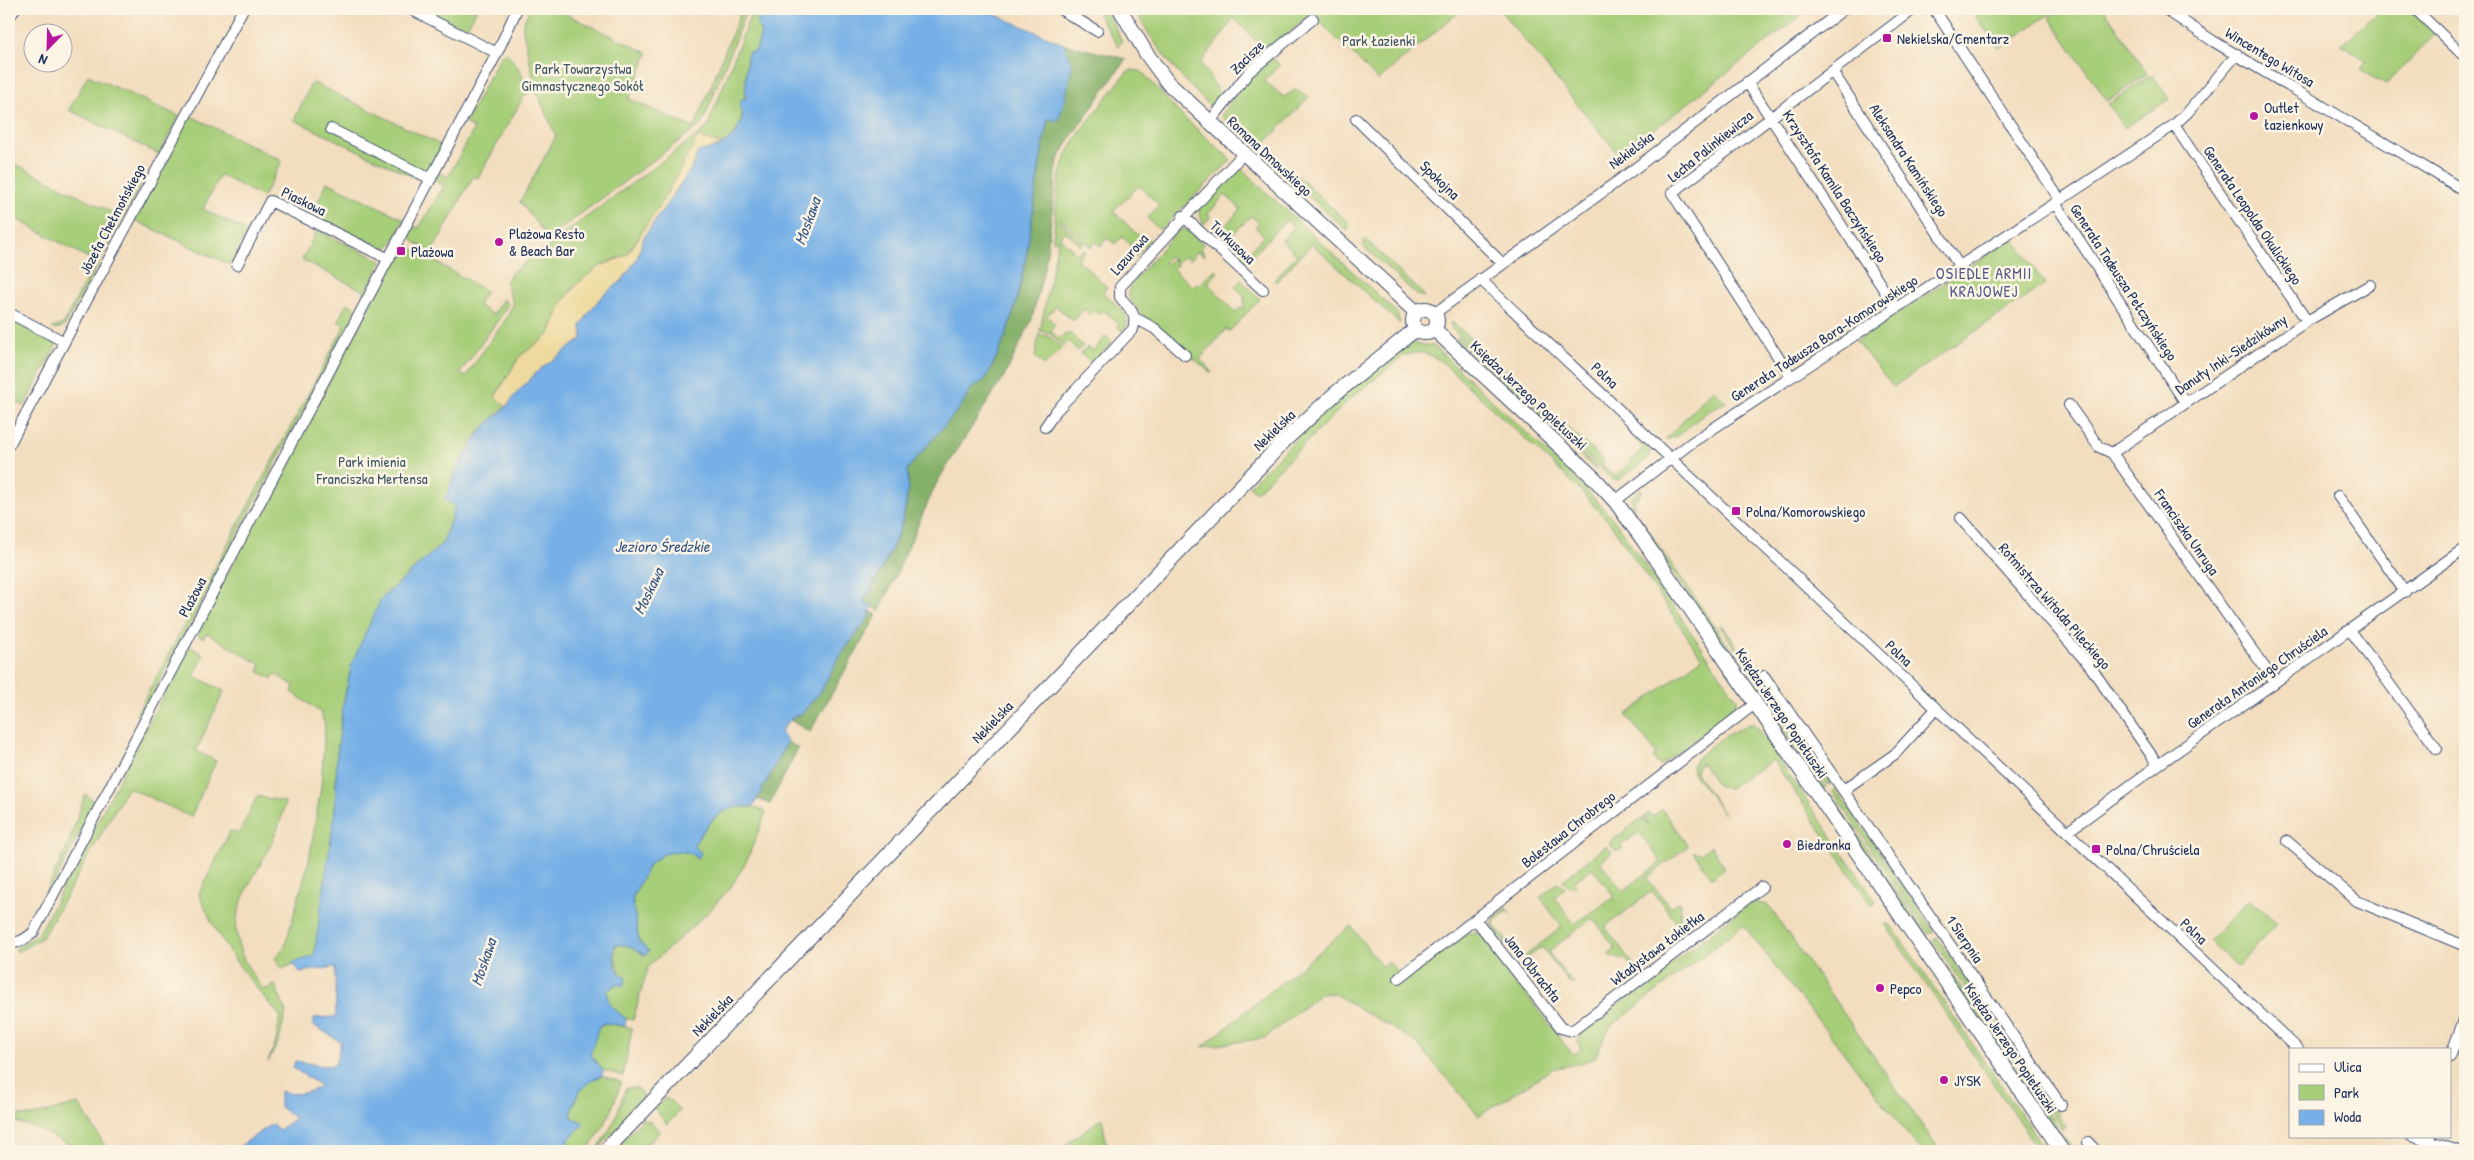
<svg xmlns="http://www.w3.org/2000/svg" width="2474" height="1160" font-family="'Patrick Hand',sans-serif">
<rect width="100%" height="100%" fill="#fcf5e5"/>
<filter id="ink" filterUnits="userSpaceOnUse"><feTurbulence type="fractalNoise" baseFrequency=".02" numOctaves="2"/><feDisplacementMap in="SourceGraphic" scale="10" xChannelSelector="R" yChannelSelector="G"/><feConvolveMatrix kernelMatrix="1 2 1 2 8 2 1 2 1" color-interpolation-filters="sRGB"/></filter>
<filter id="wash" filterUnits="userSpaceOnUse"><feTurbulence type="fractalNoise" baseFrequency=".0096" numOctaves="4" result="noise"/><feDisplacementMap in="SourceGraphic" scale="20" xChannelSelector="R" yChannelSelector="G"/><feGaussianBlur stdDeviation="1.12" result="paint"/><feColorMatrix in="noise" values="0 0 0 0 0 0 0 0 0 0 0 0 0 0 0 0 0 1.4 0 .05"/><feComposite in="paint" operator="in"/></filter>
<g filter="url(#wash)">
<rect width="100%" height="100%" fill="#f2ddbe"/>
<path fill="#a7ce79" stroke="#617e6c" d="M 425,9 L 477,9 L 466,29 Z
M 530,9 L 555,9 L 648,53 L 629,99 L 694,128 L 710,88 L 715,91 L 702,124 L 548,238 L 520,202 L 556,136 L 536,90 L 523,31 L 523,23 Z
M 742,9 L 747,9 L 716,88 L 711,86 Z
M 753,9 L 752,16 L 759,18 L 757,25 L 761,33 L 756,51 L 747,56 L 745,99 L 740,107 C 745,124 736,135 723,145 L 698,138 L 663,200 L 625,257 L 617,258 L 598,267 L 572,289 L 558,311 L 550,334 L 520,356 L 495,396 L 506,407 C 475,428 456,466 446,500 L 455,506 L 443,543 L 381,599 L 352,663 L 343,705 L 337,755 L 335,811 L 322,916 L 314,956 L 282,969 L 275,958 L 285,946 L 309,861 L 321,788 L 325,726 L 321,713 L 292,692 L 294,686 L 275,674 L 272,679 L 258,671 L 261,665 L 207,633 L 203,638 L 199,636 L 198,630 L 403,243 L 486,291 L 478,305 L 493,315 L 503,299 L 508,303 L 503,313 L 460,373 L 465,377 L 508,316 L 513,304 L 506,283 L 511,273 L 707,128 Z
M 1095,9 L 1105,9 L 1122,41 L 1118,46 Z
M 1135,9 L 1458,9 L 1460,11 L 1378,80 L 1312,14 L 1266,51 L 1234,18 L 1201,63 L 1223,99 L 1214,110 C 1183,80 1154,48 1135,9 Z
M 1499,9 L 1809,9 L 1620,156 Z
M 1970,9 L 2057,9 L 1999,48 Z
M 2061,9 L 2104,9 L 2148,74 L 2107,101 L 2049,17 Z
M 2382,9 L 2413,9 L 2437,31 L 2386,85 L 2361,70 L 2366,60 L 2341,45 Z
M 507,53 L 519,69 L 529,93 L 524,96 L 478,178 L 473,177 L 432,252 L 414,242 L 409,235 L 414,226 L 419,228 L 444,186 L 435,180 L 439,172 L 448,177 L 474,129 L 465,123 L 501,55 Z
M 1273,58 L 1280,65 L 1264,81 L 1284,97 L 1296,89 L 1309,97 L 1263,145 L 1273,154 L 1266,158 L 1221,116 L 1248,77 Z
M 1132,70 L 1140,71 L 1144,74 L 1180,114 L 1231,160 L 1160,230 L 1147,218 L 1159,205 L 1139,186 L 1113,211 L 1141,238 L 1145,235 L 1150,240 L 1145,246 L 1143,243 L 1140,246 L 1142,249 L 1130,262 L 1126,258 L 1134,248 L 1122,237 L 1115,244 L 1107,238 L 1100,246 L 1096,242 L 1091,247 L 1060,219 L 1060,222 L 1084,243 L 1081,246 L 1065,231 L 1060,236 L 1061,239 L 1077,254 L 1083,249 L 1085,251 L 1077,259 L 1107,287 L 1103,292 L 1126,314 L 1126,326 L 1122,331 L 1117,326 L 1119,324 L 1103,310 L 1099,314 L 1094,310 L 1090,314 L 1084,309 L 1073,321 L 1056,306 L 1047,316 L 1055,324 L 1050,330 L 1059,339 L 1065,333 L 1067,335 L 1070,333 L 1083,346 L 1078,351 L 1068,341 L 1063,346 L 1049,333 L 1040,331 L 1058,241 L 1053,240 C 1056,215 1056,187 1063,164 C 1071,139 1110,94 1127,72 Z
M 88,75 L 179,116 L 159,154 L 69,110 Z
M 2152,75 L 2169,99 L 2125,128 L 2108,104 Z
M 312,82 L 443,146 L 424,182 L 294,120 Z
M 189,115 L 282,161 L 263,197 L 220,175 L 203,209 L 248,232 L 230,265 L 132,219 Z
M 9,161 L 120,216 L 137,183 L 141,184 L 65,326 L 54,330 L 52,328 L 63,324 L 96,262 L 9,215 Z
M 1284,164 L 1350,224 L 1347,231 L 1281,171 Z
M 1237,165 L 1397,313 L 1400,324 L 1312,244 L 1276,282 L 1274,280 L 1297,255 L 1282,240 L 1294,227 L 1286,220 L 1245,264 L 1236,256 L 1241,251 L 1246,255 L 1264,236 L 1255,227 L 1259,223 L 1251,216 L 1228,239 L 1230,241 L 1225,246 L 1215,236 L 1241,209 L 1225,195 L 1208,214 L 1210,217 L 1203,225 L 1198,208 Z
M 327,182 L 404,219 C 398,231 394,251 378,249 L 312,215 Z
M 1182,229 L 1192,231 L 1192,234 L 1203,244 L 1201,248 L 1205,256 L 1197,251 L 1190,260 L 1185,256 L 1177,263 L 1170,256 L 1164,262 L 1166,264 L 1172,259 L 1177,265 L 1173,269 L 1193,287 L 1198,283 L 1200,284 L 1215,269 L 1218,272 L 1208,283 L 1236,313 L 1240,308 L 1244,308 L 1244,295 L 1235,287 L 1241,280 L 1260,299 L 1230,331 L 1226,329 L 1200,359 L 1212,371 L 1211,373 L 1138,311 L 1128,295 L 1130,285 L 1177,231 Z
M 317,230 L 382,261 L 366,292 L 302,260 Z
M 2013,238 L 2045,284 L 1893,387 L 1856,341 Z
M 1365,239 L 1423,294 L 1424,297 L 1417,295 L 1362,245 Z
M 347,303 L 357,309 L 140,719 L 136,715 L 345,325 L 338,321 Z
M 9,318 L 57,344 L 24,406 L 9,398 Z
M 1452,322 L 1604,461 L 1602,465 L 1616,477 L 1643,448 L 1636,441 L 1637,436 L 1650,451 L 1647,460 L 1619,480 L 1612,479 L 1453,330 L 1450,323 Z
M 1039,334 L 1048,336 L 1062,348 L 1044,366 L 1035,357 Z
M 1106,336 L 1112,342 L 1092,364 L 1080,353 L 1088,347 L 1093,351 Z
M 1459,338 L 1596,467 L 1596,470 L 1455,339 Z
M 1414,342 L 1418,345 L 1433,345 L 1436,348 L 1579,482 L 1613,519 L 1737,699 L 1736,704 L 1728,714 L 1660,766 L 1653,758 L 1657,754 L 1626,715 L 1702,658 L 1610,523 L 1576,486 L 1442,362 C 1428,353 1417,349 1402,357 L 1351,398 L 1256,492 L 1249,486 L 1320,415 L 1403,343 L 1406,346 Z
M 1713,389 L 1726,402 L 1708,411 L 1677,436 L 1665,440 Z
M 1641,488 L 1642,491 L 1634,502 L 1634,510 L 1826,787 L 1822,789 L 1631,512 L 1631,498 Z
M 1722,625 L 1832,783 L 1828,785 L 1720,626 Z
M 189,646 L 204,655 L 194,676 L 224,691 L 196,751 L 216,761 L 191,817 L 128,787 L 42,938 L 17,952 L 16,948 L 38,935 Z
M 1749,724 L 1754,724 L 1876,901 L 1872,906 L 1773,760 L 1728,789 L 1717,785 L 1702,763 L 1697,767 L 1696,773 L 1724,814 L 1693,773 L 1692,766 C 1699,750 1733,731 1749,724 Z
M 1836,789 L 1934,931 L 1929,934 L 1832,791 Z
M 1829,793 L 1927,935 L 1923,938 L 1826,795 Z
M 85,794 L 95,802 L 37,918 L 28,929 L 69,843 Z
M 257,796 L 285,802 C 271,881 197,909 264,990 L 275,985 L 286,1012 L 279,1041 L 268,1062 L 276,1041 L 280,1016 C 245,974 220,946 199,894 L 230,831 L 239,834 Z
M 742,806 L 753,807 L 766,812 L 746,862 L 731,887 L 706,914 L 648,967 L 633,1020 L 626,1019 L 609,1004 L 607,990 L 616,984 L 621,975 L 614,956 L 615,945 L 626,945 L 645,955 L 639,942 L 632,898 L 650,863 L 664,854 L 677,851 L 690,853 L 697,859 L 693,846 C 708,825 714,811 742,806 Z
M 1662,809 L 1688,846 L 1647,878 L 1670,907 L 1678,902 L 1681,904 L 1680,917 L 1689,932 L 1671,945 L 1670,943 L 1684,932 L 1652,891 L 1605,927 L 1637,969 L 1654,957 L 1637,971 L 1625,959 L 1611,957 L 1609,954 L 1616,949 L 1592,918 L 1548,952 L 1572,983 L 1576,982 L 1574,984 L 1569,983 L 1542,947 L 1520,963 L 1493,927 L 1493,918 L 1506,908 L 1511,914 L 1507,911 L 1494,921 L 1494,925 L 1521,959 L 1562,927 L 1540,897 L 1559,882 L 1565,888 L 1554,897 L 1574,924 L 1615,897 L 1592,868 L 1573,882 L 1576,885 L 1573,887 L 1571,885 L 1569,887 L 1563,880 L 1606,846 L 1612,852 L 1600,862 L 1623,891 L 1661,862 L 1639,832 L 1620,846 L 1623,849 L 1616,851 L 1609,843 L 1642,818 L 1648,825 L 1644,817 L 1649,813 L 1652,817 Z
M 1711,846 L 1725,868 L 1712,878 L 1693,852 L 1701,853 Z
M 2249,899 L 2277,923 L 2237,967 L 2209,941 Z
M 1752,902 L 1768,905 L 1940,1151 L 1921,1151 L 1743,925 L 1609,1028 L 1595,1057 L 1584,1062 L 1552,1069 L 1479,1116 L 1416,1042 L 1333,993 L 1320,994 L 1265,1038 L 1202,1047 L 1351,926 L 1382,967 L 1389,962 L 1404,980 L 1468,933 L 1479,933 L 1573,1055 L 1581,1049 L 1578,1041 L 1583,1031 Z
M 1885,924 L 1891,925 L 2046,1151 L 2040,1151 L 2031,1139 Z
M 1937,937 L 2020,1058 L 2016,1061 L 1933,940 Z
M 1930,942 L 2067,1141 L 2074,1151 L 2069,1151 L 2063,1143 L 1927,944 Z
M 605,1023 L 632,1028 L 623,1076 L 603,1070 L 590,1055 C 592,1044 593,1029 605,1023 Z
M 2024,1063 L 2066,1127 L 2063,1130 L 2019,1066 Z
M 602,1076 L 621,1082 C 613,1109 604,1130 586,1151 L 563,1151 L 569,1139 L 583,1123 L 570,1117 C 573,1099 583,1081 602,1076 Z
M 626,1088 L 638,1088 L 645,1100 L 597,1150 L 614,1122 Z
M 665,1098 L 671,1101 L 680,1111 L 667,1124 L 654,1108 Z
M 79,1104 L 108,1151 L 81,1151 L 36,1128 L 9,1120 L 9,1115 L 32,1116 Z
M 1102,1118 L 1106,1142 L 1113,1151 L 1071,1151 L 1066,1144 Z
M 643,1119 L 649,1121 L 660,1131 L 641,1151 L 615,1151 L 614,1149 Z"/>
<path fill="#85b169" stroke="#507064" d="M 1064,44 L 1126,59 L 1071,137 L 1058,160 L 1046,260 L 1032,319 L 1006,373 L 937,482 L 880,611 L 864,602 C 886,564 914,515 907,470 C 924,448 943,428 961,406 C 966,400 968,392 973,387 C 976,383 982,384 985,379 C 1031,301 1029,205 1048,119 L 1058,121 L 1072,65 Z
M 871,611 L 877,615 L 810,732 L 790,720 L 802,713 L 821,691 L 837,660 L 869,617 Z
M 787,742 L 798,748 L 770,804 L 755,798 L 772,774 Z"/>
<path fill="#eeda9e" stroke="#84847e" d="M 698,137 L 723,145 L 698,152 L 691,169 L 644,237 L 637,259 L 622,281 L 602,296 L 590,311 L 581,326 L 583,339 L 539,370 L 506,407 L 495,397 L 520,356 L 550,334 L 562,303 L 577,284 L 598,267 L 627,255 L 663,200 Z"/>
<path fill="#76b0e6" stroke="#4870a2" d="M 767,9 L 982,9 L 1064,44 L 1072,65 L 1066,95 L 1058,121 L 1048,119 C 1029,206 1031,301 985,379 C 982,384 976,383 973,387 C 968,392 966,400 961,406 C 943,428 924,448 907,470 C 913,515 886,563 864,601 L 872,606 L 869,617 L 837,660 L 821,691 L 802,713 L 792,717 L 781,731 L 787,742 L 753,807 C 719,804 710,821 693,846 L 701,852 L 698,859 L 690,853 L 677,851 L 664,854 L 650,863 L 632,898 L 639,942 L 649,951 L 645,955 L 626,945 L 615,945 C 613,958 614,971 626,978 L 623,986 L 616,984 L 607,991 L 609,1004 L 626,1019 L 625,1026 L 605,1023 L 599,1026 L 590,1055 L 603,1070 L 602,1076 C 583,1081 572,1099 571,1117 L 584,1123 L 569,1139 L 563,1151 L 233,1151 L 272,1124 L 279,1130 L 295,1118 L 280,1107 L 280,1091 C 296,1096 307,1094 321,1086 L 293,1068 L 295,1061 L 324,1066 L 335,1065 L 341,1042 L 313,1025 L 314,1018 L 336,1017 L 335,967 L 300,972 L 292,963 L 314,956 L 335,811 L 337,755 L 343,705 L 352,663 L 381,599 L 443,543 L 455,506 L 445,500 L 455,472 L 482,430 L 507,406 L 515,395 L 539,370 L 582,339 L 581,326 L 590,311 L 602,296 L 622,281 L 637,259 L 644,237 L 691,169 L 698,152 L 719,147 L 736,134 L 743,117 L 740,107 L 741,99 L 745,99 L 747,56 L 749,52 L 756,51 L 761,33 L 757,24 L 759,18 L 767,15 Z"/>
</g>
<g filter="url(#ink)">
<g fill="none" stroke-linecap="round" stroke-linejoin="round">
<defs>
<path id="street" d="M 410,9 L 497,53
M 1060,9 L 1097,31
M 1934,9 L 2060,200
M 2165,9 L 2213,41 L 2465,191
M 2415,9 L 2465,57
M 9,18 L 15,9
M 1832,71 L 1960,267
M 1747,82 L 1896,308
M 1356,119 L 1502,263
M 1209,123 L 1249,72 L 1313,19
M 2174,125 L 2307,321
M 331,129 L 431,179
M 2055,203 L 2185,402
M 1183,216 L 1263,290
M 237,265 L 270,201 L 389,259
M 1480,279 L 2298,1049
M 9,313 L 63,341
M 1435,313 L 1629,173 L 1844,9
M 1135,318 L 1154,328 L 1185,355
M 1791,377 L 1672,193 L 1914,9
M 2069,405 L 2099,447 L 2112,453 L 2275,682
M 1045,427 L 1056,411 L 1133,329 C 1138,314 1129,308 1120,297 L 1120,287 L 1243,154
M 9,445 L 243,9
M 2112,453 L 2307,321 L 2370,285
M 2338,496 L 2405,592
M 1615,501 L 1691,443 L 2174,125 L 2188,112 L 2237,54
M 1961,518 L 2090,666 L 2158,765
M 2350,630 L 2437,749
M 1764,676 L 2061,1105
M 1845,789 L 1895,754 L 1936,709
M 2067,832 L 2158,765 L 2465,548
M 2287,841 L 2357,901 L 2465,946
M 1476,920 L 1561,1028 L 1572,1031 L 1762,887
M 9,945 L 23,940 L 33,933 L 497,53 L 517,9
M 1399,978 L 1756,703
M 2450,1057 L 2465,1017
M 2411,1136 L 2459,1151
M 2088,1142 L 2096,1151
M 2427,1151 L 2430,1136"/>
<path id="secondary" d="M 1120,9 L 1146,53 L 1168,83 L 1416,312
M1413 321a12 12 0 1 1 24 0a12 12 0 1 1-24 0Z
M 1434,329 L 1594,478 L 1615,501 L 1644,541 L 2062,1151
M 605,1151 L 1287,438 L 1336,393 L 1416,329"/>
</defs>
<use href="#street" stroke="#3b496c" stroke-width="12"/>
<use href="#secondary" stroke="#3b496c" stroke-width="16"/>
<use href="#street" stroke="#fff" stroke-width="10"/>
<use href="#secondary" stroke="#fff" stroke-width="14"/>
</g>
</g>
<g fill="#b5179e" stroke="#fcf5e5" stroke-width="2">
<rect x="1882" y="33" width="10" height="10" rx="2.5"/>
<circle cx="2254" cy="116" r="5"/>
<circle cx="499" cy="242" r="5"/>
<rect x="396" y="246" width="10" height="10" rx="2.5"/>
<rect x="1731" y="506" width="10" height="10" rx="2.5"/>
<circle cx="1787" cy="844" r="5"/>
<rect x="2091" y="844" width="10" height="10" rx="2.5"/>
<circle cx="1880" cy="988" r="5"/>
<circle cx="1944" cy="1080" r="5"/>
</g>
<g text-anchor="middle" dominant-baseline="central" stroke-width="5" stroke-linejoin="round" paint-order="stroke">
<g font-size="15" fill="#1b2f5e" stroke="#fcf5e5" text-anchor="start">
<text x="1897" y="38">Nekielska/Cmentarz</text>
<text x="2264" y="107">Outlet<tspan x="2264" dy="17">łazienkowy</tspan></text>
<text x="509" y="233">Plażowa Resto<tspan x="509" dy="17">&amp; Beach Bar</tspan></text>
<text x="411" y="251">Plażowa</text>
<text x="1746" y="511">Polna/Komorowskiego</text>
<text x="1797" y="844">Biedronka</text>
<text x="2106" y="849">Polna/Chruściela</text>
<text x="1890" y="988">Pepco</text>
<text x="1954" y="1080">JYSK</text>
</g>
<g font-size="15" fill="#3e5765" stroke="#fcf5e5">
<text x="1379" y="40">Park Łazienki</text>
<text x="583" y="68">Park Towarzystwa<tspan x="583" dy="17">Gimnastycznego Sokół</tspan></text>
<text x="372" y="461">Park imienia<tspan x="372" dy="17">Franciszka Mertensa</tspan></text>
</g>
<g font-size="15" fill="#1b2f5e" stroke="#fcf5e5">
<text transform="translate(1247 57) rotate(-45)">Zacisze</text>
<text transform="translate(2270 57) rotate(31)">Wincentego Witosa</text>
<text transform="translate(1710 146) rotate(-39)">Lecha Palinkiewicza</text>
<text transform="translate(1631 150) rotate(-37)">Nekielska</text>
<text transform="translate(1270 156) rotate(43)">Romana Dmowskiego</text>
<text transform="translate(1909 160) rotate(57)">Aleksandra Kamińskiego</text>
<text transform="translate(1440 180) rotate(44)">Spokojna</text>
<text transform="translate(1835 186) rotate(57)">Krzysztofa Kamila Baczyńskiego</text>
<text transform="translate(304 201) rotate(26)">Piaskowa</text>
<text transform="translate(2253 215) rotate(56)">Generała Leopolda Okulickiego</text>
<text transform="translate(112 219) rotate(-62)">Józefa Chełmońskiego</text>
<text transform="translate(1233 242) rotate(43)">Turkusowa</text>
<text transform="translate(1129 254) rotate(-49)">Lazurowa</text>
<text transform="translate(2124 282) rotate(57)">Generała Tadeusza Pełczyńskiego</text>
<text transform="translate(1824 338) rotate(-33)">Generała Tadeusza Bora-Komorowskiego</text>
<text transform="translate(2231 354) rotate(-34)">Danuty Inki-Siedzikówny</text>
<text transform="translate(1605 375) rotate(43)">Polna</text>
<text transform="translate(1529 395) rotate(43)">Księdza Jerzego Popiełuszki</text>
<text transform="translate(1274 430) rotate(-44)">Nekielska</text>
<text transform="translate(2187 532) rotate(55)">Franciszka Unruga</text>
<text transform="translate(192 597) rotate(-62)">Plażowa</text>
<text transform="translate(2055 606) rotate(49)">Rotmistrza Witolda Pileckiego</text>
<text transform="translate(1899 653) rotate(43)">Polna</text>
<text transform="translate(2257 677) rotate(-35)">Generała Antoniego Chruściela</text>
<text transform="translate(1782 713) rotate(56)">Księdza Jerzego Popiełuszki</text>
<text transform="translate(992 722) rotate(-46)">Nekielska</text>
<text transform="translate(1568 829) rotate(-38)">Bolesława Chrobrego</text>
<text transform="translate(2194 931) rotate(43)">Polna</text>
<text transform="translate(1965 939) rotate(56)">1 Sierpnia</text>
<text transform="translate(1657 948) rotate(-37)">Władysława Łokietka</text>
<text transform="translate(1533 968) rotate(52)">Jana Olbrachta</text>
<text transform="translate(712 1015) rotate(-46)">Nekielska</text>
<text transform="translate(2011 1048) rotate(56)">Księdza Jerzego Popiełuszki</text>
</g>
<g font-size="16" font-style="italic" fill="#365687" stroke="#fcf5e5">
<text transform="translate(807 221) rotate(-70)">Moskawa</text>
<text x="662" y="546">Jezioro Średzkie</text>
<text transform="translate(648 591) rotate(-64)">Moskawa</text>
<text transform="translate(483 962) rotate(-71)">Moskawa</text>
</g>
<g font-size="16" letter-spacing="1" fill="#50598b" stroke="#fcf5e5">
<text x="1984" y="273">OSIEDLE ARMII<tspan x="1984" dy="18">KRAJOWEJ</tspan></text>
</g>
</g>
<rect width="2474" height="1160" fill="none" stroke="#fcf5e5" stroke-width="30"/>
<rect x="2289" y="1048" width="162" height="90" fill="#fcf5e5" stroke="#a2a6af"/>
<rect x="2299" y="1064" width="25" height="8" fill="#ffffff" stroke="#a2a6af"/>
<text x="2334" y="1072" font-size="15" fill="#1b2f5e">Ulica</text>
<rect x="2299" y="1085" width="25" height="15" fill="#a7ce79" stroke="#a2a6af"/>
<text x="2334" y="1098" font-size="15" fill="#1b2f5e">Park</text>
<rect x="2299" y="1110" width="25" height="15" fill="#76b0e6" stroke="#a2a6af"/>
<text x="2334" y="1122" font-size="15" fill="#1b2f5e">Woda</text>
<g transform="translate(48 48) rotate(203)"><circle r="24" fill="#fcf5e5" stroke="#a2a6af"/>
<path d="M0-4L9 19L0 12L-9 19Z" fill="#b5179e"/>
<text y="-8" font-size="14" font-weight="bold" text-anchor="middle" fill="#1b2f5e">N</text>
</g>
</svg>
